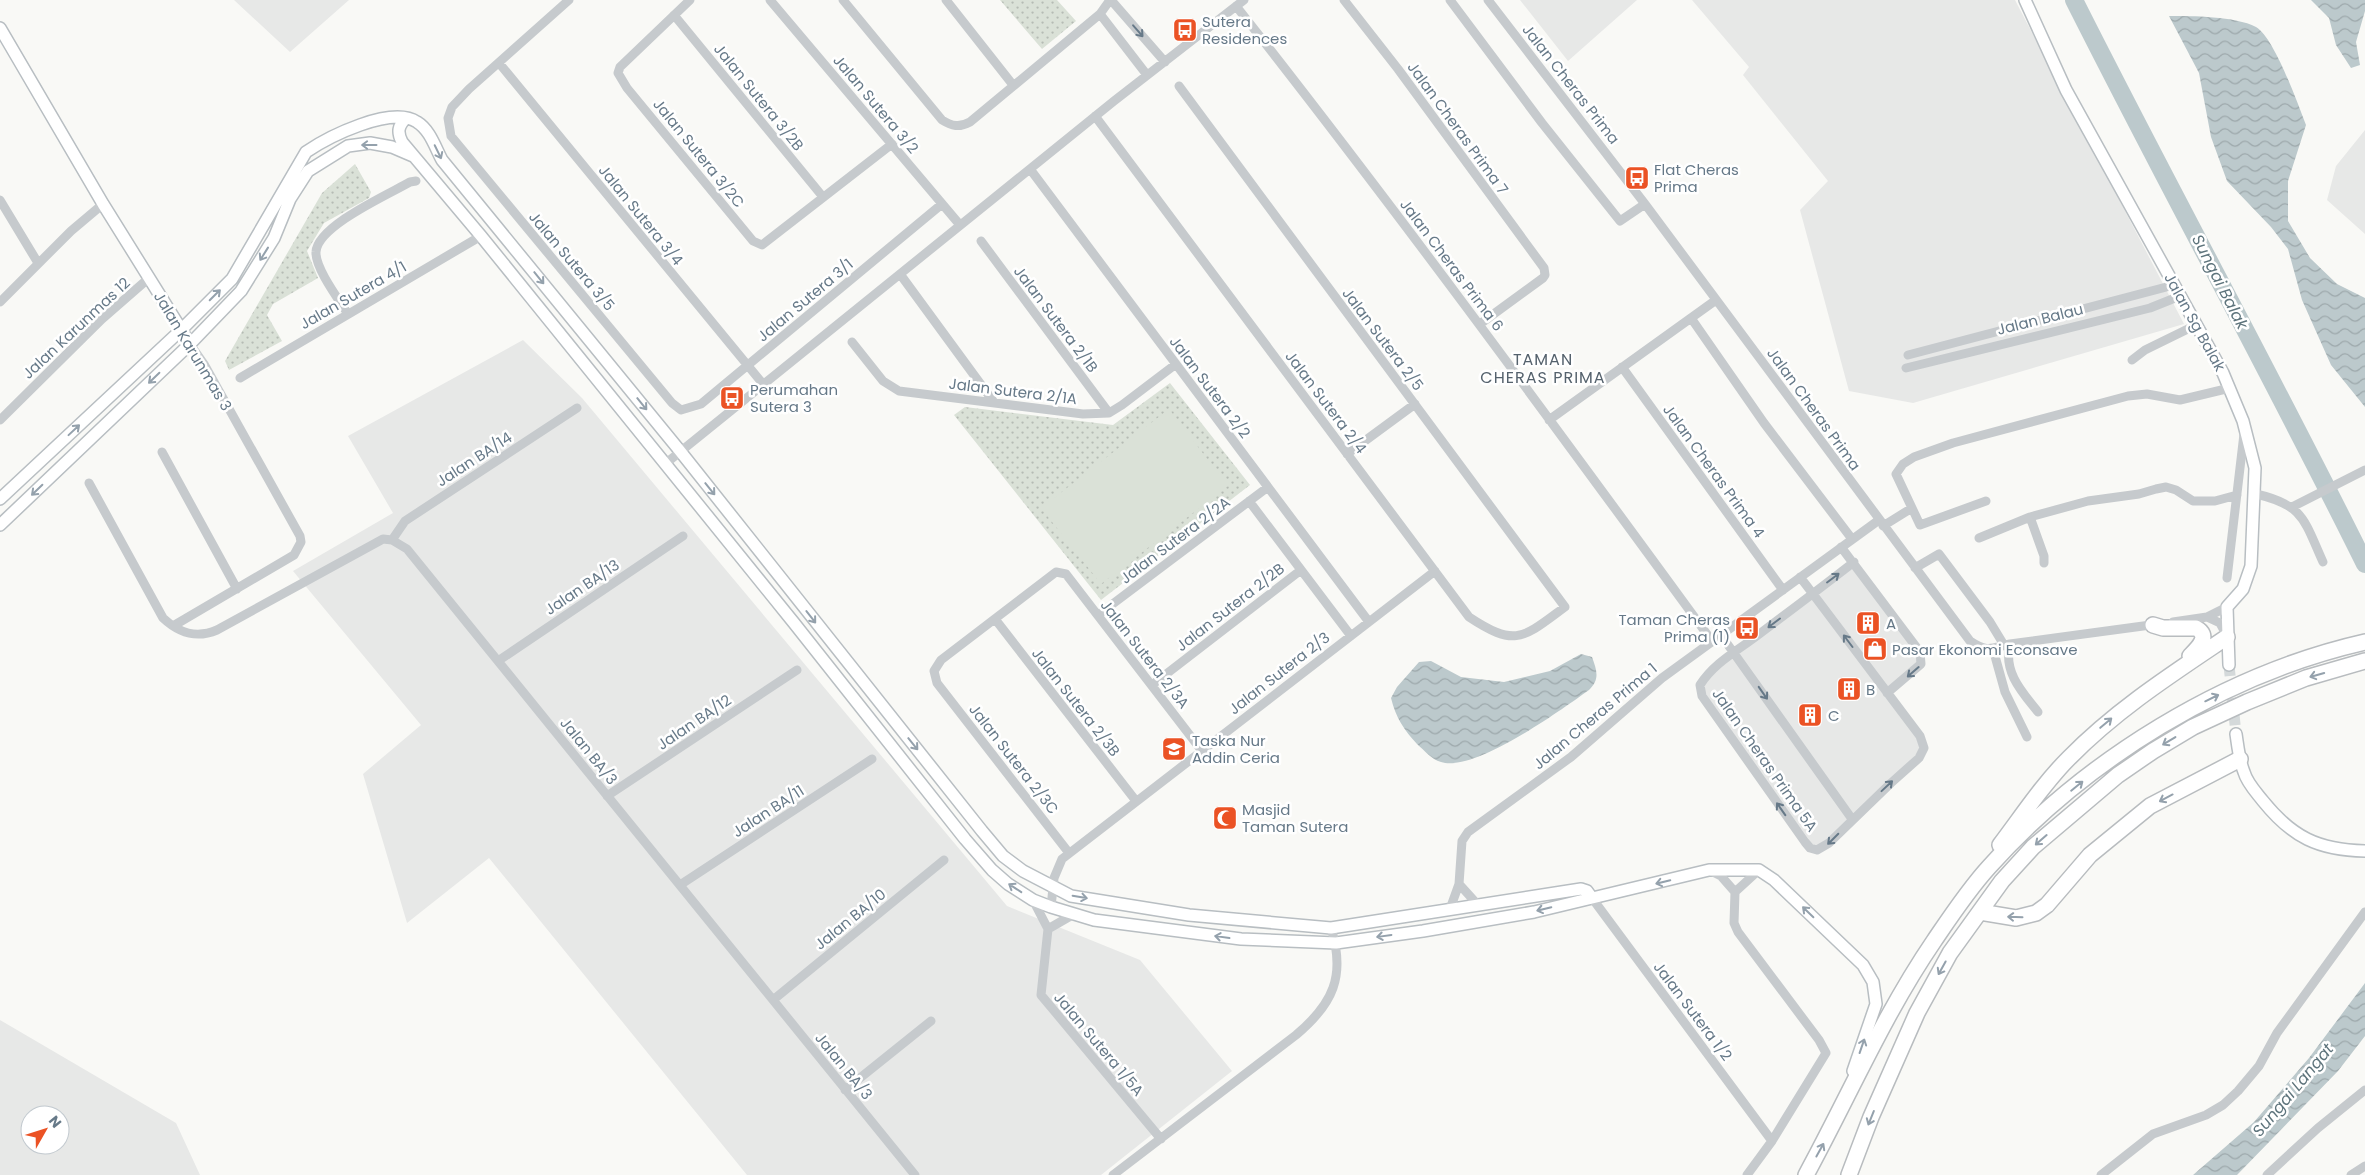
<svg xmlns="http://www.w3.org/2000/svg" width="2365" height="1175" font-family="Poppins,sans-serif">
<defs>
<pattern id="grass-dots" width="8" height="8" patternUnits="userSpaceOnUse" patternTransform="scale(1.25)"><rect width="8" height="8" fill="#dae1d7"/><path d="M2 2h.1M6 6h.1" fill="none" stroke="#b5bbb4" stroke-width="1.8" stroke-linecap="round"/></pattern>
<pattern id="water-waves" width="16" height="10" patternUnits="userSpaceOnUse" patternTransform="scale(1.25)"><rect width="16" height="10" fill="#bcc9cc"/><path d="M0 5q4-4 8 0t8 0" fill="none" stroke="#9da8ab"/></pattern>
</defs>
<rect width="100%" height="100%" fill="#f9f9f6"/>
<path fill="#e7e8e7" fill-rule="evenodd" d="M 234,0 L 349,0 L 290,52 Z
M 1520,0 L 1637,0 L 1568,61 Z
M 1692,0 L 2015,0 L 2184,324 L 1913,403 L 1849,391 L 1800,210 L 1828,181 L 1743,75 L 1749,67 Z
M 2365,130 L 2365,234 L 2327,200 L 2336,166 Z
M 523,340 L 582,398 L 1007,906 L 1140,960 L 1232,1071 L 1101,1175 L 747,1175 L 489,858 L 407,923 L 363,774 L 421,725 L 293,571 L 393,513 L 348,436 Z
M 1853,568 L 1917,653 L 1917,664 L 1882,692 L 1918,739 L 1920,751 L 1823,844 L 1817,846 L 1812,844 L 1705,695 L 1703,685 L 1712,672 Z
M 0,1020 L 176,1123 L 200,1175 L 0,1175 ZM 30,1115 L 60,1115 L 60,1145 L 30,1145 Z"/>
<path fill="url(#grass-dots)" d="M 1000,0 L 1057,0 L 1076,21 L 1042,49 Z
M 355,164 L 371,192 L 369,198 L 324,223 L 307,251 L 318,278 L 273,304 L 267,315 L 282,341 L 229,370 L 225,361 L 322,193 Z
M 1170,383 L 1250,485 L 1101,600 L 954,415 L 965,407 L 1113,425 Z"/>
<path fill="#dae1d7" d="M 1169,409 L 1228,486 L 1101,584 L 1041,508 Z"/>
<path fill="url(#water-waves)" d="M 2311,0 L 2365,0 L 2365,11 L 2356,42 L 2360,65 L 2351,68 L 2336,45 L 2329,18 Z
M 2169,16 C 2192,16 2235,16 2256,27 C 2274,37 2298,104 2306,125 L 2288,181 L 2288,221 L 2310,258 L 2337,284 L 2365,298 L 2365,407 L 2331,365 L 2302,300 L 2288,249 L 2271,227 L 2227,181 L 2211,137 L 2199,73 Z
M 1581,654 L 1592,657 C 1597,671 1600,679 1589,690 C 1561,710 1474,773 1441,762 C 1431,759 1425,751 1417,744 C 1404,730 1396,718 1391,698 L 1397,687 L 1419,662 L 1431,661 L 1461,677 L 1504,682 L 1550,671 Z
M 2365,983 L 2365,1036 L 2338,1071 L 2237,1175 L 2193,1175 L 2254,1122 L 2309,1058 Z"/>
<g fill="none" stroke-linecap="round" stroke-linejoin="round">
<path stroke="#bcc9cc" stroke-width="18" d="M 2074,0 C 2169,189 2271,374 2365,564"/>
<path stroke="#d4d9da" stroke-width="11" stroke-dasharray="11 5.5" stroke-linecap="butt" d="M 2229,665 L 2236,734"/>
<defs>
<path id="secondary" d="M 2025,0 L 2066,90 L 2223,373 L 2243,421 L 2255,468 L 2251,566 L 2243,589 L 2227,607 L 2229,665
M 0,28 L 103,204 L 184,334
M 406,118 C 398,126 397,132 402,142 L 481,236 L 794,623 L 965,839 L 992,870 L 1008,884 L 1033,900 L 1051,907 L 1094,920 L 1241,939 L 1336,943 L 1423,931 L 1534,912 L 1709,870 L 1759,870 L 1774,880 L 1863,965 L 1873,982 L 1876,1004 L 1853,1071
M 0,499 L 181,330 L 232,279 L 306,152 C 328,137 391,105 417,122 C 430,130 435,147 442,160 L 680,451 L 982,831 L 1003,856 L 1023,871 L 1071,896 L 1189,915 L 1331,928 L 1581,889 L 1587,891 L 1592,898
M 0,525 L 190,344 L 241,291 L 274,238 L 290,199 L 308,171 L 348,146 L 370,143 L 392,147 L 413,156
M 2236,734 C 2238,747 2239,760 2244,772 C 2247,783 2256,792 2263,801 C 2292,837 2318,850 2365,851"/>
<path id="highway" d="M 2153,625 L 2163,628 L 2196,628 C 2211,636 2198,648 2190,656
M 2000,845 C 2022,816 2043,784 2069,758 C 2116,710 2172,674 2227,637
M 1980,912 L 2016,918 L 2036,913 L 2047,905 L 2090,855 L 2150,806 L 2240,759
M 1806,1175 C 1848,1098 1884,1014 1934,941 C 1951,916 1968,890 1989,867 C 2085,760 2224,674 2365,642
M 1849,1175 L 1871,1117 L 1917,1013 L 1950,953 L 2002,881 L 2033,847 L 2118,775 L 2153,751 L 2193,727 L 2247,702 L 2306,678 L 2365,661"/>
</defs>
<use href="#secondary" stroke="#b8bec2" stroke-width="14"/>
<use href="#highway" stroke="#b8bcbf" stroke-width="18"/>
<path stroke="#c6cacd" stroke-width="9" d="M 569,0 L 469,89 L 452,107 L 448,118 L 451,136 L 672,403 L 681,410 L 701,404 L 942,204
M 690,0 L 620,67 L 618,73 L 627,88 L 753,241 L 762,245 L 892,144
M 770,0 L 960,225
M 843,0 L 942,120 C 952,126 959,128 970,122 L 1100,14 L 1110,0
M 946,0 L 1013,85
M 1111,0 L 1165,62
M 1344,0 L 1398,69 L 1544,268 L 1545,275 L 1543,278 L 1480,324
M 1450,0 L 1542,123 L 1620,221 L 1645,204
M 1488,0 L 1645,204 L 1970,641 C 1988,653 1991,648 2010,644 L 2158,624
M 1236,6 C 1400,214 1556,428 1712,641
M 1100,14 L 1147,75
M 674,15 L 823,197
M 499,63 L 763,384
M 1095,116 L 1469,617 C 1516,648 1523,638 1565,607 L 1179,86
M 1030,169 L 1369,622
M 0,200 L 38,263
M 981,241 L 1109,413
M 900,274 L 993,401
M 0,302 L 71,231 L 103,204
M 348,314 C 339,300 315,268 316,252 C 317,226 389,194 410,182 L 416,181
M 1691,318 L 1764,423 L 1852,539
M 852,342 L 883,381 L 899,391 L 1083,414 L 1109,413 L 1122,405 L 1176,364
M 1908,355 L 2174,285
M 2132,360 L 2145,350 L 2196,325
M 1622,367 L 1783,590
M 1906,368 L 2150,308 L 2180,296
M 240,378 L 481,236
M 0,420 L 102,319 L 149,278
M 1549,420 L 1716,300
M 162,452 L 237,589
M 1347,454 L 1415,404
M 665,464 L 1114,101 L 1244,0
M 89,483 L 163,618 C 179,633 196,639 217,630 L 383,539 L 392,540 L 407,549 L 915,1175
M 2256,494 C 2304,505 2304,520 2323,562
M 1249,501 L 1351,636
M 1986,501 L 1920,525 L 1896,474 L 1903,464 L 1914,457 L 1953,443 L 2128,396 L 2147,394 L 2180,400 L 2230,388
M 2292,507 L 2365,470
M 2030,517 L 2044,556 L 2044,563
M 1883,526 L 1912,508
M 1979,538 L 2030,517 L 2088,501 L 2139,494 L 2156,489 L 2166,487 L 2176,490 L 2193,501 L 2215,501 L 2237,495
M 392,540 L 405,521 L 577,408
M 1841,547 L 1920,652 L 1921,664 L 1887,693
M 1915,568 L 1939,554 L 1990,622 L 2004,645
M 1800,577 L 1813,594 L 1920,736 L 1924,748 L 1919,758 L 1891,783 L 1829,843 L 1817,850 L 1810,848 L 1805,842 L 1702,696 L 1700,685 C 1714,663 1737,651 1758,635 C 1790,611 1822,587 1854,562
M 2227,578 L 2244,434
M 1098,615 L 1268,487
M 2207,617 L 2220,623 L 2227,636
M 995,619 L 1136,801
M 2173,622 L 2207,617 L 2227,607
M 173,626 L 294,555 L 301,542 L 300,536 L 204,364 L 190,344
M 1721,635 L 1852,819
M 2010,644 C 2003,672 2022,692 2038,712
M 1993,649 L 2005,692 L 2027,737
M 498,661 L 683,536
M 1152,685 L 1301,570
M 607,796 L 797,670
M 1069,853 L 937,683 L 934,671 L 941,660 L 1056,572 L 1066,574 L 1202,751
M 1711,871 L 1721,876 L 1735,892 L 1734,923 L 1738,932 L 1819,1040 L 1826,1053 L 1772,1141 L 1747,1175
M 1459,884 L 1478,905
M 680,885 L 872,759
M 1735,892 L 1759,870
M 1592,898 L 1772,1141
M 1033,900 L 1048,929
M 1051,907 L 1054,878 L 1062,859 L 1435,571
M 1450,909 L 1459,884 L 1462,841 L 1468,832 L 1571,757 L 1662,678 L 1879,520
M 1048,929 L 1041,995 L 1161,1139
M 1048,929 L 1074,914
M 773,1000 L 944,860
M 845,1090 L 931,1021
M 1113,1175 L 1296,1035 C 1333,1004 1346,976 1331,928
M 2101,1175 L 2153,1134 L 2206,1115 L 2223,1105 L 2238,1091 L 2259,1066 L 2277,1033 L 2365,912
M 2267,1175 L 2318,1128 L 2365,1090
M 2351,1175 L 2365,1166"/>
<use href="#secondary" stroke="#fff" stroke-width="11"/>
<use href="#highway" stroke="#fff" stroke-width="15"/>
</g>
<defs><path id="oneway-shaft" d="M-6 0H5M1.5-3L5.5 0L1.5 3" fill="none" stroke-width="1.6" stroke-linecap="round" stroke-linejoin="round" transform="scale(1.25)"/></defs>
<g stroke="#667988">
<use href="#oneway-shaft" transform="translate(1138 31) rotate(49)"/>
<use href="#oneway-shaft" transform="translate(1833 578) rotate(-37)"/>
<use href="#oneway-shaft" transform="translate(1774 623) rotate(143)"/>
<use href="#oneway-shaft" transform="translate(1848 641) rotate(-127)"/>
<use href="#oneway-shaft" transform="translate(1913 672) rotate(139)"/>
<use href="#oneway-shaft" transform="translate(1763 693) rotate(55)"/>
<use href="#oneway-shaft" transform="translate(1887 786) rotate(-43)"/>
<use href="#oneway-shaft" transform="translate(1781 809) rotate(-125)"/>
<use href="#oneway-shaft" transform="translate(1833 839) rotate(135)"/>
</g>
<g stroke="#94a1ac">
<use href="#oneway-shaft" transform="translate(369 145) rotate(-180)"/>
<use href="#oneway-shaft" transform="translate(438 152) rotate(64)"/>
<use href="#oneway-shaft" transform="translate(264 254) rotate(122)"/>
<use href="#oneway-shaft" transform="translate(539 278) rotate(51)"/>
<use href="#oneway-shaft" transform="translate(215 295) rotate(-45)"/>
<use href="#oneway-shaft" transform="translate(154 378) rotate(136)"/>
<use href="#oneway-shaft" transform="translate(642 404) rotate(51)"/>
<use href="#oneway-shaft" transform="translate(74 430) rotate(-43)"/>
<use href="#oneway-shaft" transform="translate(710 489) rotate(51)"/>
<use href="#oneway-shaft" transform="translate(37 490) rotate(136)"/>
<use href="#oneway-shaft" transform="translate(811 617) rotate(52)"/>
<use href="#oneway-shaft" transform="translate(2317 675) rotate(164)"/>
<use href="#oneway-shaft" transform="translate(2212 698) rotate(-26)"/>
<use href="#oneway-shaft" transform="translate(2106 723) rotate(-40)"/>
<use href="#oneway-shaft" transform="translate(2169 741) rotate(149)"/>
<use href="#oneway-shaft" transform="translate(913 744) rotate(51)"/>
<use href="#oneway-shaft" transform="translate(2077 786) rotate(-39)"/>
<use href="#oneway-shaft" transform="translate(2166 798) rotate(152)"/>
<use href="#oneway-shaft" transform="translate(2041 840) rotate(139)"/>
<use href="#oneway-shaft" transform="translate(1663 882) rotate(166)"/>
<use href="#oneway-shaft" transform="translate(1015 888) rotate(-147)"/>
<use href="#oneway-shaft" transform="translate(1080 897) rotate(10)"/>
<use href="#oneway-shaft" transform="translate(1544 909) rotate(167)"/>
<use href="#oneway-shaft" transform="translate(1808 912) rotate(-136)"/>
<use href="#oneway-shaft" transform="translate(2015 917) rotate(-178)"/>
<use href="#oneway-shaft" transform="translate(1384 936) rotate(172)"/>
<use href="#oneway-shaft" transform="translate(1222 937) rotate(-172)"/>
<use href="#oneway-shaft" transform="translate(1942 968) rotate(119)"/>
<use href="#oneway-shaft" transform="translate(1862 1046) rotate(-71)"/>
<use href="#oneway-shaft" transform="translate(1871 1118) rotate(112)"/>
<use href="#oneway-shaft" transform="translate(1820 1150) rotate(-61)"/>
</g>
<defs>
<symbol id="bus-square" viewBox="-11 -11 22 22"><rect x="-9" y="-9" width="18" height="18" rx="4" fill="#eb5224" stroke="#fff"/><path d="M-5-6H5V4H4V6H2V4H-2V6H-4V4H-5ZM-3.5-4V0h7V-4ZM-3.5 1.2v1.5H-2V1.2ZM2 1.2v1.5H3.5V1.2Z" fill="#fff"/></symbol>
<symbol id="building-square" viewBox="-11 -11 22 22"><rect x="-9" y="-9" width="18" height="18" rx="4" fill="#eb5224" stroke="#fff"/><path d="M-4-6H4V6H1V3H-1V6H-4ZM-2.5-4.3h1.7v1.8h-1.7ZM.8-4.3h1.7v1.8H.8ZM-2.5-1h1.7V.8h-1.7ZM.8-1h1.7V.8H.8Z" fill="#fff"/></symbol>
<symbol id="shop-square" viewBox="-11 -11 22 22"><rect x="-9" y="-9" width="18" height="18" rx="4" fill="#eb5224" stroke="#fff"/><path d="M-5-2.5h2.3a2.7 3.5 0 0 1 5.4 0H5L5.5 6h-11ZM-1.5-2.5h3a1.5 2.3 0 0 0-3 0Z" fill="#fff"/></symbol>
<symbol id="school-square" viewBox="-11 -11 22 22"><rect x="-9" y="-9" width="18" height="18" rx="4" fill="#eb5224" stroke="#fff"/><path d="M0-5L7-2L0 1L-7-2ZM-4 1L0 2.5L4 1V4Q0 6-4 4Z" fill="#fff"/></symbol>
<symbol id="mosque-square" viewBox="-11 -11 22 22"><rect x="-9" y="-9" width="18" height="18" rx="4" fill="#eb5224" stroke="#fff"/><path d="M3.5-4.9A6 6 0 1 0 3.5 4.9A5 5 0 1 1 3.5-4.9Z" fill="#fff"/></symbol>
</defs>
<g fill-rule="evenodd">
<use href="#bus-square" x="1171" y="16" width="28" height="28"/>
<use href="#bus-square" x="1623" y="164" width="28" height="28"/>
<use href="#bus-square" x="718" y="384" width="28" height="28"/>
<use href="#building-square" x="1854" y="609" width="28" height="28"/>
<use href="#bus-square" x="1733" y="614" width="28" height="28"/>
<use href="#shop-square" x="1861" y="635" width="28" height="28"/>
<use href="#building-square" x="1835" y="675" width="28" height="28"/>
<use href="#building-square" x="1796" y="701" width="28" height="28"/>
<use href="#school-square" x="1160" y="735" width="28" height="28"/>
<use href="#mosque-square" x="1211" y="804" width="28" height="28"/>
</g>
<g text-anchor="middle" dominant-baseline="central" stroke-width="5" stroke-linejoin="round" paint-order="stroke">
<g font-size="15" fill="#667988" stroke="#fff" text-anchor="start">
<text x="1202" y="21">Sutera<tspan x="1202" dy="17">Residences</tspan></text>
<text x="1654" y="169">Flat Cheras<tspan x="1654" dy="17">Prima</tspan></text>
<text x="750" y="389">Perumahan<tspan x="750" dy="17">Sutera 3</tspan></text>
<text x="1730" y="619" text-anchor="end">Taman Cheras<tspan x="1730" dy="17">Prima (1)</tspan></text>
<text x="1886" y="623">A</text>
<text x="1892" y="649">Pasar Ekonomi Econsave</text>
<text x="1866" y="689">B</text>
<text x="1828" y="715">C</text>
<text x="1192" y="740">Taska Nur<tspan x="1192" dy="17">Addin Ceria</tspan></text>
<text x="1242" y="809">Masjid<tspan x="1242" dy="17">Taman Sutera</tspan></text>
</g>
<g font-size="15" fill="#667988" stroke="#fff">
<text transform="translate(1571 84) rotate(52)">Jalan Cheras Prima</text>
<text transform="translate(759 97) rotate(51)">Jalan Sutera 3/2B</text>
<text transform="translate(876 104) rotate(50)">Jalan Sutera 3/2</text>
<text transform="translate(1458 128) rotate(54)">Jalan Cheras Prima 7</text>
<text transform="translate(699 153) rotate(51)">Jalan Sutera 3/2C</text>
<text transform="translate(641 215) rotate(51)">Jalan Sutera 3/4</text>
<text transform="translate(572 261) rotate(50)">Jalan Sutera 3/5</text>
<text transform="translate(1452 265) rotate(53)">Jalan Cheras Prima 6</text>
<text transform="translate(353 295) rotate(-30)">Jalan Sutera 4/1</text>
<text transform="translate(805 300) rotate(-40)">Jalan Sutera 3/1</text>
<text transform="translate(1056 319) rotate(53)">Jalan Sutera 2/1B</text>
<text transform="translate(2040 319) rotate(-14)">Jalan Balau</text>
<text transform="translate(2195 322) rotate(61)">Jalan Sg Balak</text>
<text transform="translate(76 328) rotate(-43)">Jalan Karunmas 12</text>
<text transform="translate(1383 339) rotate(53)">Jalan Sutera 2/5</text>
<text transform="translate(193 351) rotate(59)">Jalan Karunmas 3</text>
<text transform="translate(1210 387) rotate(53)">Jalan Sutera 2/2</text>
<text transform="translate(1013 391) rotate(7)">Jalan Sutera 2/1A</text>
<text transform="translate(1326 402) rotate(53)">Jalan Sutera 2/4</text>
<text transform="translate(1814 409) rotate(54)">Jalan Cheras Prima</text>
<text transform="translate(474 459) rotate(-33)">Jalan BA/14</text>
<text transform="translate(1714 471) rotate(54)">Jalan Cheras Prima 4</text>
<text transform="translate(1175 540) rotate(-37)">Jalan Sutera 2/2A</text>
<text transform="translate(582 587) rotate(-34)">Jalan BA/13</text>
<text transform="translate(1230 607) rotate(-38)">Jalan Sutera 2/2B</text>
<text transform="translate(1145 654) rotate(52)">Jalan Sutera 2/3A</text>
<text transform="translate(1279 673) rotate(-38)">Jalan Sutera 2/3</text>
<text transform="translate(1076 702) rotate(52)">Jalan Sutera 2/3B</text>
<text transform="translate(1595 716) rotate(-40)">Jalan Cheras Prima 1</text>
<text transform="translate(694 722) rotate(-34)">Jalan BA/12</text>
<text transform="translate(589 751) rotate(51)">Jalan BA/3</text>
<text transform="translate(1014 759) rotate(52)">Jalan Sutera 2/3C</text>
<text transform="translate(1765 760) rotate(55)">Jalan Cheras Prima 5A</text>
<text transform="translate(768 811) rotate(-33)">Jalan BA/11</text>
<text transform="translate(850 919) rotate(-39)">Jalan BA/10</text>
<text transform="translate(1693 1011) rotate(53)">Jalan Sutera 1/2</text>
<text transform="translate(1099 1044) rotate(50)">Jalan Sutera 1/5A</text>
<text transform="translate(844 1066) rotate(51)">Jalan BA/3</text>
</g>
<g font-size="16" font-style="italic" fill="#5e747c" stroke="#fff">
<text transform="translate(2220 282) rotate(63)">Sungai Balak</text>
<text transform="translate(2293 1090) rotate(-50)">Sungai Langat</text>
</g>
<g font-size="16" letter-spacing="1" fill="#55626d" stroke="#fff">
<text x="1543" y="359">TAMAN<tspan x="1543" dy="18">CHERAS PRIMA</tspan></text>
</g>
</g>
<g transform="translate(45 1130) rotate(51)"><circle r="24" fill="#ffffff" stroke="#c2c9cf"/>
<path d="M0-4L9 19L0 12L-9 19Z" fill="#eb5224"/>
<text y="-8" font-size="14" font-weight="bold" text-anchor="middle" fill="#667988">N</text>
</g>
</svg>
